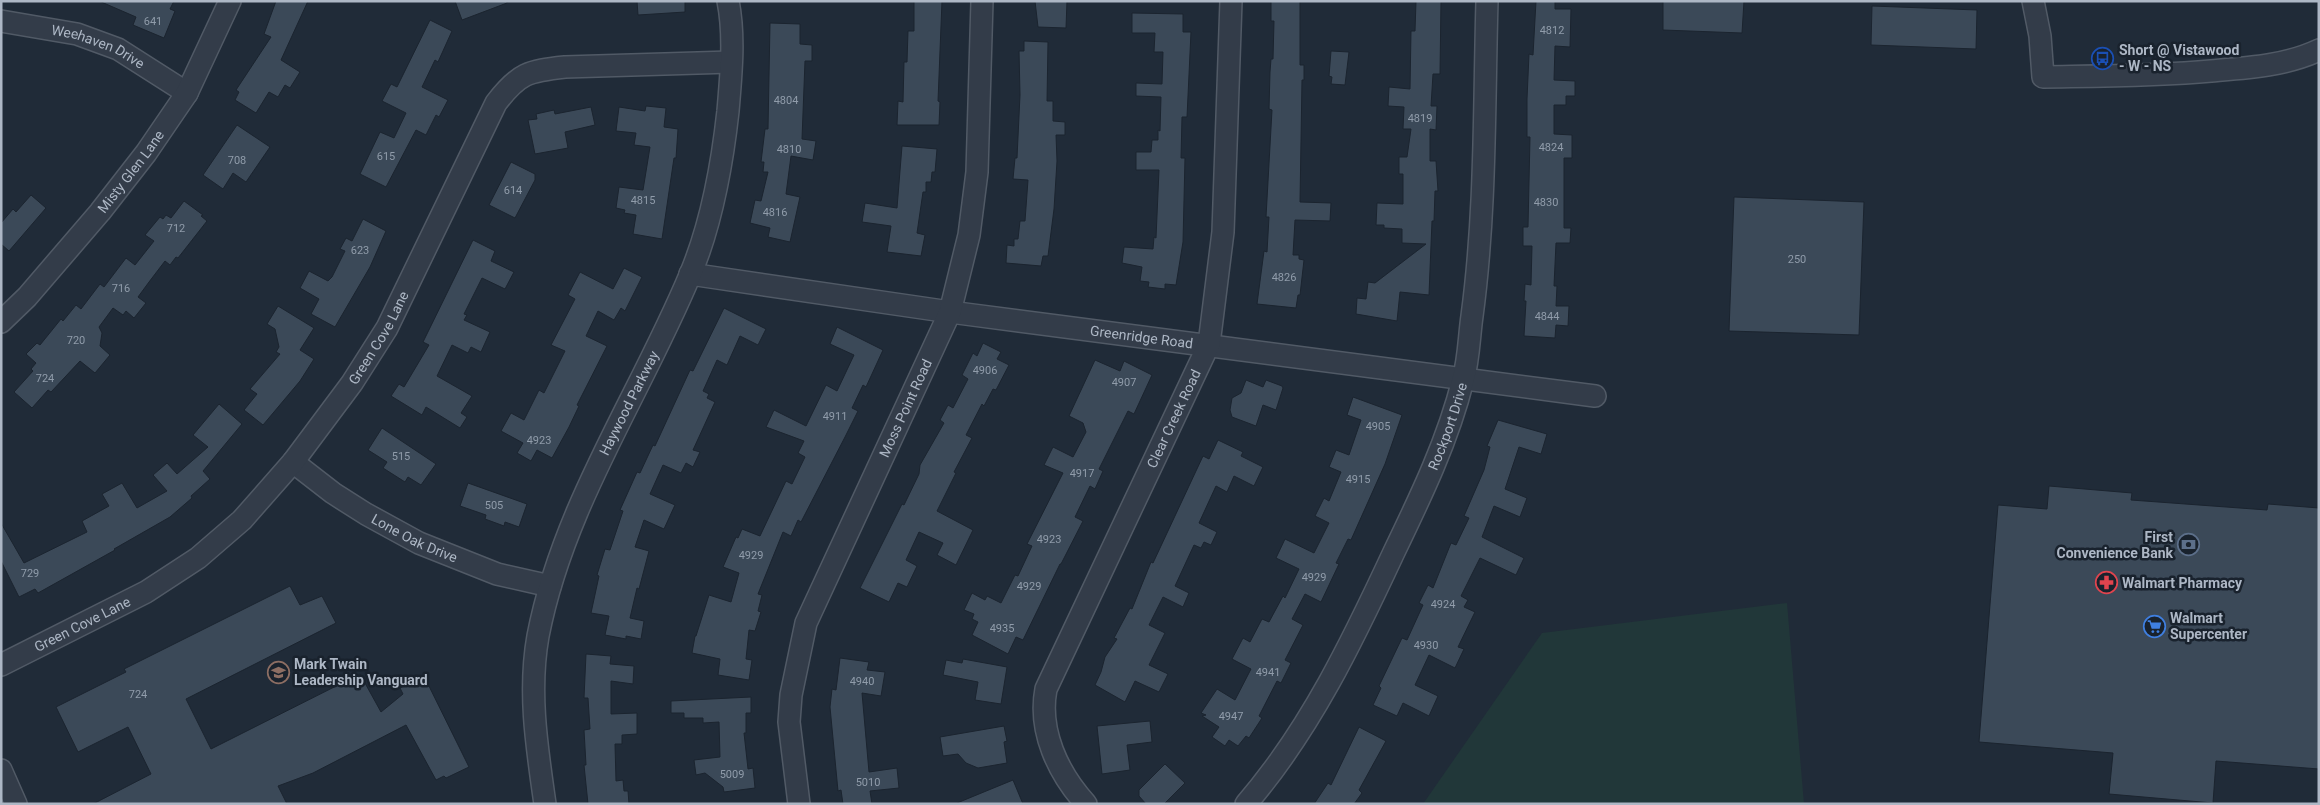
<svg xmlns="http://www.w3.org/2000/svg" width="2320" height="805" font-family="Roboto,sans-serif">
<rect width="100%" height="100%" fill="#202b38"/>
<path fill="#213739" d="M 1787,603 L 1804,804 L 1423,804 L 1542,633 Z"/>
<path fill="#3b4958" stroke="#1b242f" d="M 99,1 L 174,1 L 170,9 L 175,11 L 164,38 L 133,25 L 136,17 Z
M 276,1 L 308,1 L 281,60 L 300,72 L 290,88 L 285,85 L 278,97 L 269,92 L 256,113 L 235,100 L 239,92 L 236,90 L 271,37 L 264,34 Z
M 455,1 L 507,1 L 507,3 L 462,20 Z
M 637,1 L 685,1 L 685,12 L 638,15 Z
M 914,1 L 942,1 L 938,101 L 940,102 L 939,125 L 897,125 L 898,101 L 903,102 L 904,62 L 907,62 L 908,31 L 914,31 Z
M 1035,1 L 1067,1 L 1066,28 L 1038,27 Z
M 1271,1 L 1300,1 L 1300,65 L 1304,65 L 1304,80 L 1302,80 L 1300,202 L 1331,203 L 1330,221 L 1295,220 L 1293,255 L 1299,255 L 1299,259 L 1304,260 L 1300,295 L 1298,295 L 1296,308 L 1257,304 L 1264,251 L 1267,252 L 1269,217 L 1266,217 L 1272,110 L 1269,109 L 1270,72 L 1271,59 L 1273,59 L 1274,21 L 1271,21 Z
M 1416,1 L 1441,1 L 1440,74 L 1433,74 L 1431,106 L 1437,106 L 1436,130 L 1430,129 L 1430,161 L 1436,161 L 1438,191 L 1435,191 L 1434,221 L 1432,221 L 1429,295 L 1400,292 L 1397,321 L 1356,314 L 1357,298 L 1366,299 L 1368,282 L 1375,283 L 1426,244 L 1402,243 L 1402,229 L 1384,228 L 1384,225 L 1376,225 L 1377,203 L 1403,204 L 1403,174 L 1399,174 L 1399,157 L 1407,157 L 1411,129 L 1403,129 L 1404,107 L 1388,106 L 1389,87 L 1410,89 L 1411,31 L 1415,31 Z
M 1536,1 L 1555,1 L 1555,9 L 1571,9 L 1570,47 L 1555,46 L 1554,80 L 1575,81 L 1575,96 L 1566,96 L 1566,105 L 1554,105 L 1554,134 L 1572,135 L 1572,158 L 1564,158 L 1564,228 L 1571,228 L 1570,243 L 1556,243 L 1554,286 L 1557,286 L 1556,306 L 1569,306 L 1568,326 L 1556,325 L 1555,338 L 1524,336 L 1526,301 L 1524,301 L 1525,284 L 1531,285 L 1532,246 L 1523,246 L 1523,227 L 1528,227 L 1530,137 L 1527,137 L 1527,99 L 1529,54 L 1533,55 Z
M 1663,1 L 1744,1 L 1742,33 L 1663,30 Z
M 1872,6 L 1977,10 L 1976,49 L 1871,45 Z
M 1132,13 L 1183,14 L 1183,32 L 1191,32 L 1187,117 L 1182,117 L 1181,158 L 1185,158 L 1183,242 L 1176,285 L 1165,284 L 1165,289 L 1148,287 L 1149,282 L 1140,281 L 1142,267 L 1122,263 L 1124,247 L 1153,249 L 1154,237 L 1156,238 L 1159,170 L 1136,170 L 1136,152 L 1151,152 L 1152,140 L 1158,140 L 1158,130 L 1160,131 L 1161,97 L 1136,96 L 1136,83 L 1162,84 L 1163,52 L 1154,52 L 1155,33 L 1132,33 Z
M 430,20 L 452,31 L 438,62 L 435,60 L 422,87 L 448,100 L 439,117 L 436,115 L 426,135 L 416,130 L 386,187 L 360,174 L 380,132 L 394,138 L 406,113 L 382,101 L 391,84 L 397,87 Z
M 770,23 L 800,24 L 800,44 L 812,45 L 812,61 L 805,61 L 802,139 L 816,141 L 813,160 L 791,156 L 786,194 L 800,197 L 790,242 L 768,237 L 770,228 L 750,223 L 755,200 L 761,201 L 768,172 L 763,172 L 764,162 L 761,162 L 765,129 L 768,129 Z
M 1024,41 L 1048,42 L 1047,101 L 1053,101 L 1053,121 L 1065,122 L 1065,135 L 1056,135 L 1057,161 L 1054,209 L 1048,256 L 1043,256 L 1041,266 L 1006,263 L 1007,245 L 1014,246 L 1014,239 L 1018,239 L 1020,221 L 1025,221 L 1028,180 L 1013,179 L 1015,158 L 1017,158 L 1020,95 L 1019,51 L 1024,51 Z
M 1331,51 L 1349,52 L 1345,85 L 1331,84 L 1332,77 L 1329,76 Z
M 646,106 L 666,108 L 664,127 L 678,129 L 676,158 L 674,158 L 662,239 L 633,234 L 636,215 L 624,213 L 625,210 L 616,208 L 619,187 L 643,190 L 650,147 L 634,145 L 636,133 L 616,131 L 619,107 L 645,111 Z
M 591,107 L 595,125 L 565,132 L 568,148 L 535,154 L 528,120 L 537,119 L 536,114 L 554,110 L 555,114 Z
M 237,125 L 270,147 L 246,182 L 233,173 L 223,189 L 203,175 Z
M 902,146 L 937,149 L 935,172 L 932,172 L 931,182 L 926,182 L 926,192 L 923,192 L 917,233 L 925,235 L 921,256 L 887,252 L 891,226 L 862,222 L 865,203 L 897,208 Z
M 511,162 L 535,174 L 535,180 L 515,218 L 489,205 Z
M 31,195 L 46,208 L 9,251 L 1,244 L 1,223 L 13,209 L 16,212 Z
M 1734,197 L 1864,202 L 1859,335 L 1729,331 Z
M 184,201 L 203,215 L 201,216 L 207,221 L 178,258 L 176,257 L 170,265 L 165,261 L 149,282 L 138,297 L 146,303 L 134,318 L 126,311 L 123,315 L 113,308 L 99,327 L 102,333 L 100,346 L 110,355 L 95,373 L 80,361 L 51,392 L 48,390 L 32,408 L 14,392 L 33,371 L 31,369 L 36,363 L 26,354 L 37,343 L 40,345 L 61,319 L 63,321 L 76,305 L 81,309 L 100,284 L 104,287 L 126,258 L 135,265 L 154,241 L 145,235 L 160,217 L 163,219 L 166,215 L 171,218 Z
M 363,219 L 386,231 L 370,267 L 335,327 L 311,314 L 319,299 L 300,288 L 309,271 L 328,281 L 332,277 L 345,251 L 340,249 L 346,238 L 352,241 Z
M 473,240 L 495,251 L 491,261 L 514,272 L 505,289 L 482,278 L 464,314 L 467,315 L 464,320 L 490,332 L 481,352 L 471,347 L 468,353 L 452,345 L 437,376 L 472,396 L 461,413 L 467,417 L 460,428 L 426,407 L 422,415 L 391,396 L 399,384 L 404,387 L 429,345 L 423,342 Z
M 624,268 L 642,277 L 625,311 L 621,308 L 614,320 L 598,311 L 586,336 L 607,346 L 577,405 L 579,406 L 569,427 L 552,458 L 537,450 L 531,461 L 517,453 L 523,443 L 501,431 L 511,413 L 524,420 L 539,390 L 544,393 L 565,351 L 551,345 L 575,299 L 568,295 L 580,272 L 613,289 Z
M 278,306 L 314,328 L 300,350 L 314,359 L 300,381 L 263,425 L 244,410 L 257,394 L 250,389 L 280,354 L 276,352 L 279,347 L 275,329 L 267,324 Z
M 724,308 L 766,329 L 758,345 L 740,336 L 727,365 L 717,360 L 703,391 L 709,394 L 707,398 L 715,402 L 693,450 L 700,452 L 693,467 L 686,463 L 681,473 L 663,465 L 650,494 L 675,505 L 664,529 L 644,520 L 635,547 L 649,551 L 639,589 L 637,588 L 630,618 L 644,621 L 641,639 L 626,636 L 626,639 L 605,635 L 609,616 L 591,613 L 599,576 L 597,575 L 605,549 L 610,550 L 623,511 L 620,510 L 637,472 L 640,473 L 653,445 L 655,446 L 690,370 L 693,371 Z
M 837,327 L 883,350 L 866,387 L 863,385 L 852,408 L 858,411 L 845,437 L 801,522 L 798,520 L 791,536 L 783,532 L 758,594 L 762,595 L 758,611 L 761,612 L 755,631 L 749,630 L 746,659 L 752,660 L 749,680 L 718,675 L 720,659 L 692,653 L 695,636 L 696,636 L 709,595 L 731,602 L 739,573 L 723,567 L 736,537 L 738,538 L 742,529 L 760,536 L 786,481 L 792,484 L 805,457 L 798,453 L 804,441 L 766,427 L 774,410 L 806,426 L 826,385 L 837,391 L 854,355 L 830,344 Z
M 983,343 L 1001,352 L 997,359 L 1009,365 L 996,390 L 993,389 L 984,406 L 982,404 L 966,435 L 972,438 L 954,472 L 956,473 L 937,511 L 973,530 L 956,565 L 937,555 L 943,543 L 919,532 L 906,560 L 917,566 L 907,587 L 898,583 L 889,602 L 860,588 L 902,504 L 904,505 L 919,474 L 920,465 L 944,423 L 940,420 L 948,405 L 953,408 L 968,379 L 962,375 L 973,353 L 977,356 Z
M 1095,360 L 1120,371 L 1124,361 L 1152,375 L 1134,414 L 1128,411 L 1099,469 L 1103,471 L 1095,489 L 1090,486 L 1075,517 L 1083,521 L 1061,564 L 1060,564 L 1023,640 L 1016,637 L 1008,654 L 972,635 L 978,622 L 972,619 L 974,614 L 964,610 L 972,593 L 985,600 L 987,596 L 1001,603 L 1015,575 L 1018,576 L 1032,546 L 1027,544 L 1063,473 L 1044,465 L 1053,447 L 1073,457 L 1086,432 L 1083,423 L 1069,416 Z
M 1246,380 L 1263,387 L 1266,380 L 1282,386 L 1283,388 L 1276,410 L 1263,405 L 1256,426 L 1232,417 L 1230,410 L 1232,398 L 1241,393 Z
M 1353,397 L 1402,415 L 1385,464 L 1351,540 L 1348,539 L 1336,563 L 1339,564 L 1321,602 L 1305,594 L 1292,619 L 1303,625 L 1285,660 L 1291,663 L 1281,683 L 1277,681 L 1259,716 L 1262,718 L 1249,738 L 1246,736 L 1238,746 L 1229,740 L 1225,746 L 1212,737 L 1219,727 L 1202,716 L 1206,715 L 1201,713 L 1217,689 L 1235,700 L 1251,669 L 1232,659 L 1243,638 L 1250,642 L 1262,619 L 1269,622 L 1283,596 L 1285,598 L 1299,569 L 1276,558 L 1285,539 L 1314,553 L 1329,523 L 1315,516 L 1324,498 L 1329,501 L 1341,472 L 1329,467 L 1336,450 L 1349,455 L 1361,420 L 1347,415 Z
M 219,404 L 242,424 L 203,471 L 210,479 L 191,496 L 192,498 L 170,517 L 114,549 L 115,550 L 38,593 L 35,589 L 19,597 L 1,561 L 1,523 L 24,563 L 87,532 L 82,521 L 109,506 L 102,494 L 122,483 L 137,508 L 167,491 L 153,475 L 167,463 L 177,474 L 208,447 L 193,435 Z
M 1498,420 L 1547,434 L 1541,454 L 1519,447 L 1505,489 L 1527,498 L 1520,517 L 1494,506 L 1482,537 L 1524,558 L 1516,575 L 1480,558 L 1461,596 L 1468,600 L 1464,607 L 1475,612 L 1458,647 L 1464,649 L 1455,668 L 1429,655 L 1415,685 L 1438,696 L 1429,716 L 1403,703 L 1397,716 L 1373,705 L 1381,688 L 1379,686 L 1402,638 L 1407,640 L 1423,605 L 1419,603 L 1428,585 L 1433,588 L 1451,543 L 1456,545 L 1469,518 L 1464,516 L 1484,470 L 1490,447 L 1487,446 Z
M 382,428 L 436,464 L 421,485 L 408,477 L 405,482 L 383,468 L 387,462 L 368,450 Z
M 1218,440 L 1243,452 L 1241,456 L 1263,467 L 1254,486 L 1234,476 L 1227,492 L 1216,486 L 1199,523 L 1217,532 L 1211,545 L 1204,542 L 1201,548 L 1194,545 L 1175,586 L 1189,593 L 1183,607 L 1163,597 L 1149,625 L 1165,633 L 1149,665 L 1168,674 L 1159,692 L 1135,681 L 1125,702 L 1095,685 L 1101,672 L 1105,657 L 1117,639 L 1114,638 L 1130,608 L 1132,609 L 1151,562 L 1153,563 L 1203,456 L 1209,459 Z
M 468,483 L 527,504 L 519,527 L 505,522 L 504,526 L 485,519 L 486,515 L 460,506 Z
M 2049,486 L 2132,493 L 2131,500 L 2267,510 L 2268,504 L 2319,508 L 2319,769 L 2216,761 L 2213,803 L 2109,794 L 2113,753 L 1979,742 L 1998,505 L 2047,509 Z
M 290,586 L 300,605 L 322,596 L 336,623 L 186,699 L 211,749 L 360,674 L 381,712 L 403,694 L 400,688 L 424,676 L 469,767 L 446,778 L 444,776 L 436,780 L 406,725 L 313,773 L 278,786 L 287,804 L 93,804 L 151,774 L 128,727 L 78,752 L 56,707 L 126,672 L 124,669 Z
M 586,654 L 611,656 L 610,664 L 634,666 L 633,684 L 611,681 L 611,714 L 637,713 L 637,734 L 622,735 L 622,744 L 615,744 L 616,781 L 623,780 L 624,791 L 628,791 L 629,804 L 588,804 L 584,765 L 586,765 L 584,730 L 590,729 L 588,698 L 584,698 Z
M 840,658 L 869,662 L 867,670 L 885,672 L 881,696 L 862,693 L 869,772 L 897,768 L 899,788 L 870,791 L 872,804 L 843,804 L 841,790 L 838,791 L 830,707 L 832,689 L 836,690 Z
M 963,659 L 1007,667 L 1001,704 L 975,700 L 978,682 L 943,675 L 946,660 L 962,663 Z
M 751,697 L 751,713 L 746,713 L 746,733 L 744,733 L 748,769 L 753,768 L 755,788 L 724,792 L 723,787 L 705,773 L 696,775 L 694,760 L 720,757 L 719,722 L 703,723 L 703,718 L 684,718 L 684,713 L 671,713 L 671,701 Z
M 1150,721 L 1152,742 L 1127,745 L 1130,770 L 1102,774 L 1097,726 Z
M 1004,726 L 1007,741 L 1004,742 L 1007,763 L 978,768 L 966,763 L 958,754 L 943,756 L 940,737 Z
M 1359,727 L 1386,741 L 1359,790 L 1362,793 L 1354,804 L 1314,804 L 1328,783 L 1331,785 Z
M 1165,764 L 1185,783 L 1164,804 L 1146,804 L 1139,796 L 1139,790 Z
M 1013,780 L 1023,804 L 958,804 L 957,803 Z"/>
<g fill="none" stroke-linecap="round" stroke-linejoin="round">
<defs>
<g id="minor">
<path d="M 2033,1 L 2040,36 L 2043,77 C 2099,76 2155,76 2211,71 C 2247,68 2285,66 2319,50"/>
<path id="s1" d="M 1,21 L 77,34 L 118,49 L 187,93"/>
<path id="s2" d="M 690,274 L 950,312 L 1595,396"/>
<path id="s3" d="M 1,322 L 27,297 L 100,212 L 146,153 L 187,93 L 230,1"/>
<path id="s4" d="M 293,462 L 333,493 L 366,514 L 419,543 L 497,574 L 550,586"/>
<path id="s5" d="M 1,665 L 146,592 L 198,558 L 242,520 L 293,462 L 352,383 L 387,328 L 496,103 C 519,73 528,71 565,67 L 731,62"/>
<path d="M 1,770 L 16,804"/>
<path id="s6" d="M 545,804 C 537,748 528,692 538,636 C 563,506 640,395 690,275 C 712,223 722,166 728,111 C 731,75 735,36 728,1"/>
<path id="s7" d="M 799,804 L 789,722 L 791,695 L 806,623 L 950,312 L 969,235 L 977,172 L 982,1"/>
<path id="s8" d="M 1086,804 C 1058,773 1038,731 1046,689 L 1209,344 L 1223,232 L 1231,1"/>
<path id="s9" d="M 1246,804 C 1310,730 1353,640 1394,552 C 1421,496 1448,440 1463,380 C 1469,359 1469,337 1472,316 C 1486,212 1484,106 1487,1"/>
</g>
</defs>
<use href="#minor" stroke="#515a66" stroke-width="24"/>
<use href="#minor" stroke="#333c49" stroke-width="21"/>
</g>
<defs>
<symbol id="bus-ring" viewBox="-11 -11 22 22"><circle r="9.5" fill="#19222d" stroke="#1a4fb4" stroke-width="1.5"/><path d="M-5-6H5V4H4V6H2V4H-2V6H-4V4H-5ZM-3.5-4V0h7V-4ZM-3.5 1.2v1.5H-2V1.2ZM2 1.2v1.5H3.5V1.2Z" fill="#1a4fb4"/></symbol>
<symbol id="bank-ring" viewBox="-11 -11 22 22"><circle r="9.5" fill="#19222d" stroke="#5c6f8a" stroke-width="1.5"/><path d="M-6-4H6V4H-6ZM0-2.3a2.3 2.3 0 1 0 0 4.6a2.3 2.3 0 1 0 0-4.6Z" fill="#5c6f8a"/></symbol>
<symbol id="pharmacy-ring" viewBox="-11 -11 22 22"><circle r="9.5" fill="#19222d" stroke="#e0444e" stroke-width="1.5"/><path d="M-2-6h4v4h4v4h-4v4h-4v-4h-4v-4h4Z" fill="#e0444e"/></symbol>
<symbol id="supermarket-ring" viewBox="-11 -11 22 22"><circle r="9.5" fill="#19222d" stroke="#3f7fe0" stroke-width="1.5"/><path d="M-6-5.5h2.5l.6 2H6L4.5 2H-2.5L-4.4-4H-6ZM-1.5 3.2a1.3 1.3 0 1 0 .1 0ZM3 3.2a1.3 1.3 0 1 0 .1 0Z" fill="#3f7fe0"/></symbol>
<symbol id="school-ring" viewBox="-11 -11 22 22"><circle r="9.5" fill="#19222d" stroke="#8d6e63" stroke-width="1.5"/><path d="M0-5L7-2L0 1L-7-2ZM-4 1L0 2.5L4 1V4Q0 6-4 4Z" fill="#8d6e63"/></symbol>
</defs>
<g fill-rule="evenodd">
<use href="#bus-ring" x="2090" y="46" width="25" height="25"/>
<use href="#bank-ring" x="2176" y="532" width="25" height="25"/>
<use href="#pharmacy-ring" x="2094" y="570" width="25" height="25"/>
<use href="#supermarket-ring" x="2142" y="614" width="25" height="25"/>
<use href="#school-ring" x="266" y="660" width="25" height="25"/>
</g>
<g text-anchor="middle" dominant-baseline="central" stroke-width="5" stroke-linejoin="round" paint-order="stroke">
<g font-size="11" fill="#909caa">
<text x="153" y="21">641</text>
<text x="1552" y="30">4812</text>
<text x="786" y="100">4804</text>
<text x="1420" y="118">4819</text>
<text x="1551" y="147">4824</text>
<text x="789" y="149">4810</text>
<text x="386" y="156">615</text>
<text x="237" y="160">708</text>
<text x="513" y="190">614</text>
<text x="643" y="200">4815</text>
<text x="1546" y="202">4830</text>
<text x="775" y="212">4816</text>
<text x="176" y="228">712</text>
<text x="360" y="250">623</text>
<text x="1797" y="259">250</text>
<text x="1284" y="277">4826</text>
<text x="121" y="288">716</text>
<text x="1547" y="316">4844</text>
<text x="76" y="340">720</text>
<text x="985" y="370">4906</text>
<text x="45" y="378">724</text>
<text x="1124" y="382">4907</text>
<text x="835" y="416">4911</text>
<text x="1378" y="426">4905</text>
<text x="539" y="440">4923</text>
<text x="401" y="456">515</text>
<text x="1082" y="473">4917</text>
<text x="1358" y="479">4915</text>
<text x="494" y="505">505</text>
<text x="1049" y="539">4923</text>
<text x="751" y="555">4929</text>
<text x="30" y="573">729</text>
<text x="1314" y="577">4929</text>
<text x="1029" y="586">4929</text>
<text x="1443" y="604">4924</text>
<text x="1002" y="628">4935</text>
<text x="1426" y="645">4930</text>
<text x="1268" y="672">4941</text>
<text x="862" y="681">4940</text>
<text x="138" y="694">724</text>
<text x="1231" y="716">4947</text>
<text x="732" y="774">5009</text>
<text x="868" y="782">5010</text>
</g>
<g font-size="14" fill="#adb7c5" stroke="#19222d">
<text stroke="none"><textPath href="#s1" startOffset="101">Weehaven Drive</textPath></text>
<text stroke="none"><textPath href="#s3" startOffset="199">Misty Glen Lane</textPath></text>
<text stroke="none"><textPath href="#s2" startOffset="456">Greenridge Road</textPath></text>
<text stroke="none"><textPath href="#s5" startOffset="511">Green Cove Lane</textPath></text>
<text stroke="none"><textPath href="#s6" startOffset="420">Haywood Parkway</textPath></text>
<text stroke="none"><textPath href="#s7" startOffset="420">Moss Point Road</textPath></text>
<text stroke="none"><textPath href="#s8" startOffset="425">Clear Creek Road</textPath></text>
<text stroke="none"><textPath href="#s9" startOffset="430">Rockport Drive</textPath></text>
<text stroke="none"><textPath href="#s4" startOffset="144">Lone Oak Drive</textPath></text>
<text stroke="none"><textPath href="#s5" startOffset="91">Green Cove Lane</textPath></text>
</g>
<g font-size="14" font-weight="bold" fill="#adb7c5" stroke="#19222d" text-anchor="start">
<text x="2119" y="50">Short @ Vistawood<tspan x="2119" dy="16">- W - NS</tspan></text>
<text x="2173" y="537" text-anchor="end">First<tspan x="2173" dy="16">Convenience Bank</tspan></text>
<text x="2122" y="583">Walmart Pharmacy</text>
<text x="2170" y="618">Walmart<tspan x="2170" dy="16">Supercenter</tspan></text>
<text x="294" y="664">Mark Twain<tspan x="294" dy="16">Leadership Vanguard</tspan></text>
</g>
</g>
<rect width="2320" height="805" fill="none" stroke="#adb7c5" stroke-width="5"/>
</svg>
